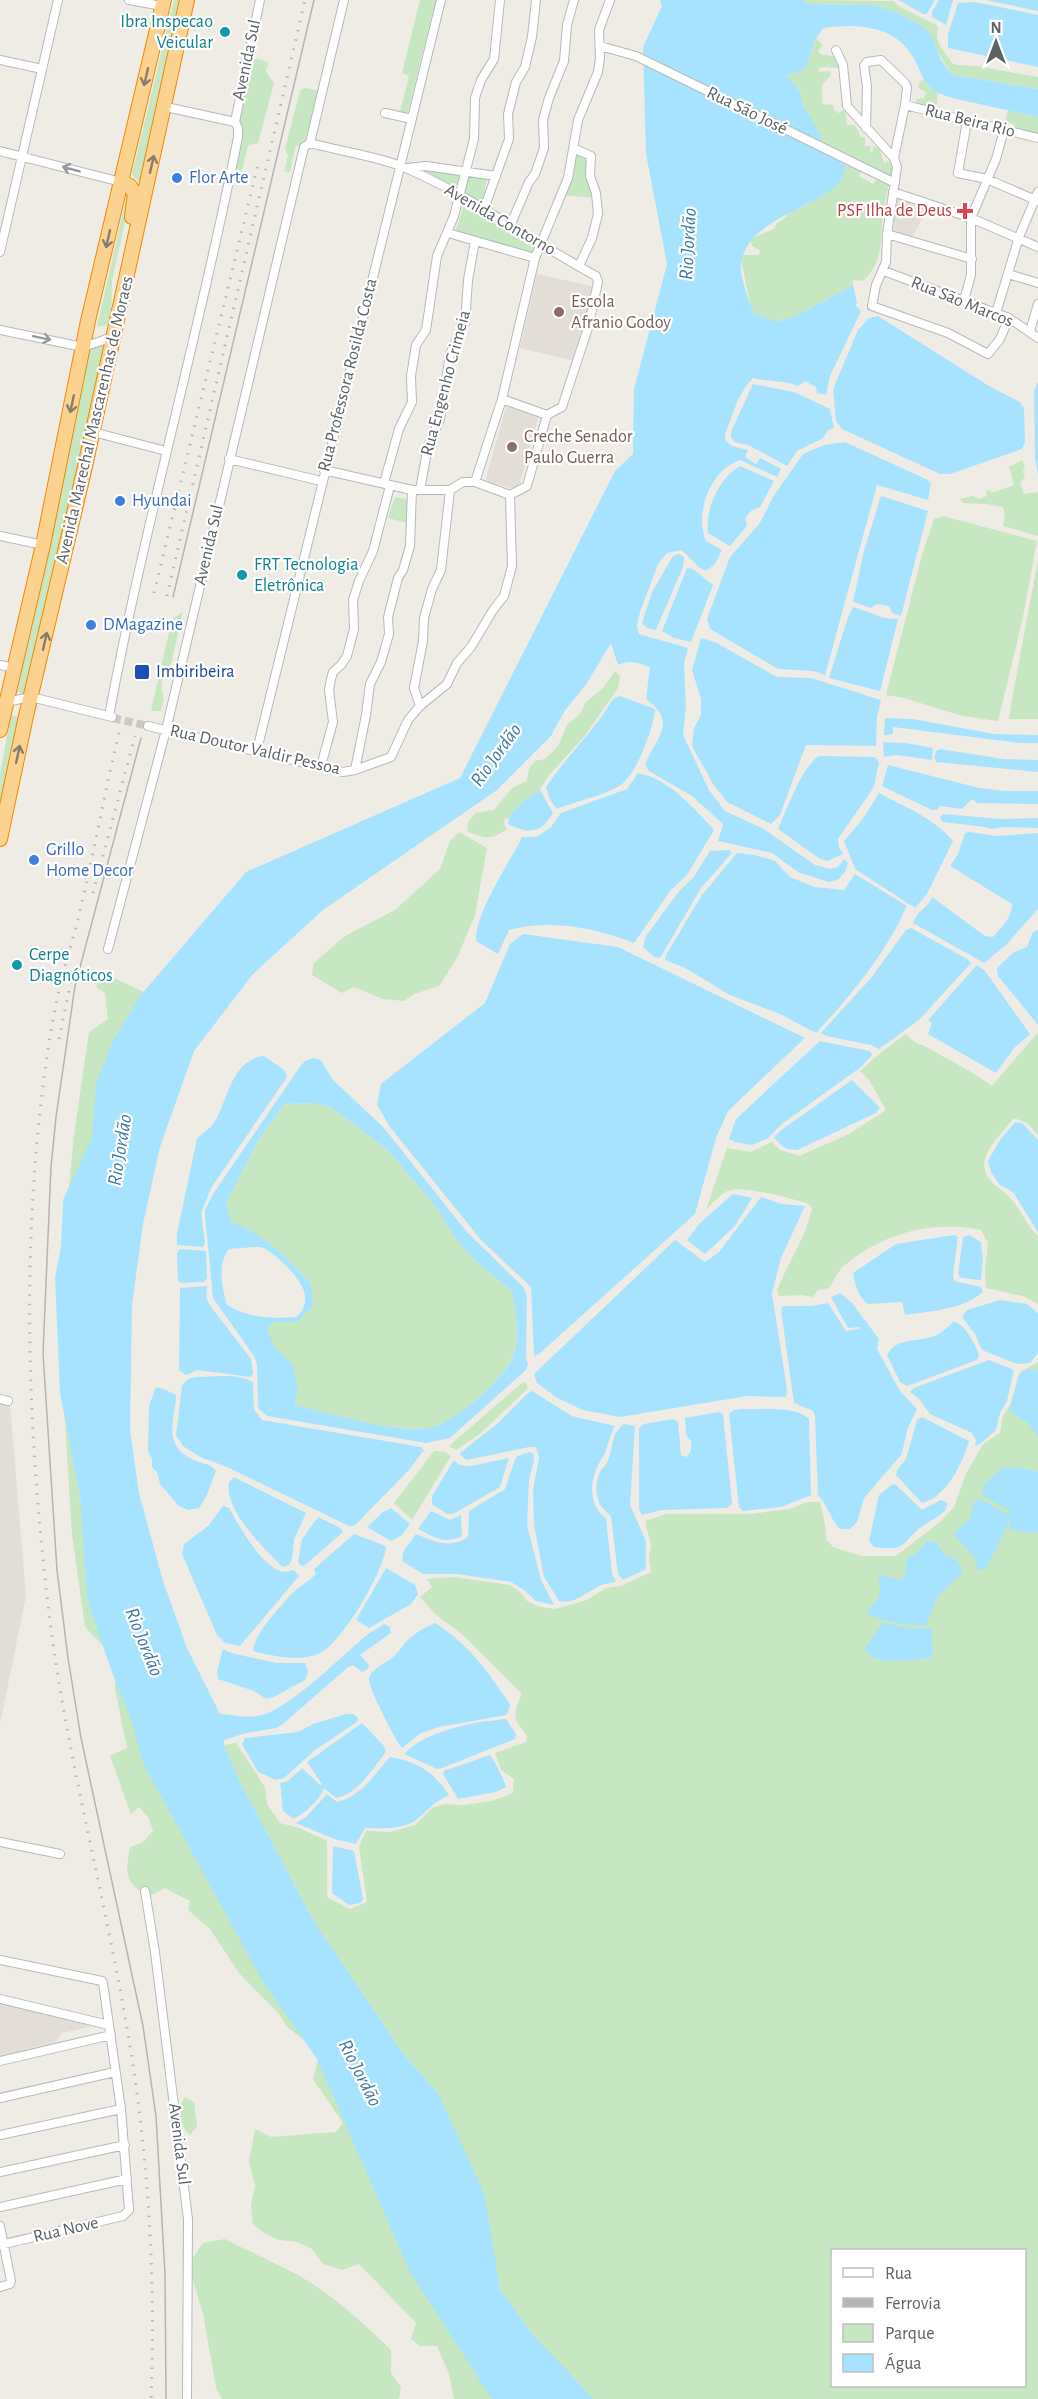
<svg xmlns="http://www.w3.org/2000/svg" width="1038" height="2399" font-family="'Alegreya Sans',sans-serif">
<rect width="100%" height="100%" fill="#efece5"/>
<path fill="#e1deda" d="M 0,1402 L 10,1405 L 26,1596 L 0,1724 Z"/>
<path fill="#e2ddd6" d="M 896,197 L 927,210 L 913,236 L 893,231 Z
M 537,274 L 596,287 L 584,338 L 575,361 L 520,348 Z
M 510,406 L 536,413 L 538,419 L 519,486 L 514,489 L 489,482 L 486,478 L 506,407 Z
M 0,2005 L 89,2024 L 90,2027 L 62,2033 L 56,2042 L 0,2055 Z"/>
<path fill="#c7e6c2" fill-rule="evenodd" d="M 174,0 L 183,0 L 141,184 L 132,174 Z
M 420,0 L 436,0 L 407,114 L 400,112 L 409,76 L 402,73 Z
M 802,0 L 893,1 L 900,7 L 938,26 L 937,38 L 940,46 L 952,63 L 956,65 L 976,66 L 1038,77 L 1038,89 L 952,75 L 922,26 L 898,13 L 874,5 L 809,4 Z
M 816,38 L 823,45 L 818,51 L 820,54 L 837,57 L 841,68 L 820,67 L 818,72 L 830,71 L 831,75 C 817,89 823,88 822,104 L 833,105 L 834,110 L 838,113 L 845,110 L 847,125 L 855,125 L 861,137 L 865,138 L 865,146 L 871,146 L 870,151 L 872,153 L 874,146 L 880,149 L 884,163 L 889,161 L 893,171 L 894,180 L 819,144 L 820,137 L 809,114 L 803,107 L 800,92 L 787,76 L 806,68 Z
M 250,57 L 268,62 L 266,72 L 274,83 L 258,143 L 248,145 L 241,174 L 236,172 L 243,131 L 238,119 L 248,77 L 246,74 Z
M 924,79 L 930,88 L 938,92 L 936,111 L 915,106 L 917,99 L 924,98 L 926,92 L 918,88 L 919,83 Z
M 305,88 L 320,91 L 305,139 L 295,148 L 290,172 L 284,171 L 288,156 L 285,149 L 300,91 Z
M 1008,110 L 1038,117 L 1038,136 L 1013,130 L 1015,125 L 1005,121 Z
M 576,152 L 590,156 L 595,198 L 563,195 L 570,178 Z
M 409,161 L 487,178 L 482,203 L 479,203 Z
M 846,165 L 862,171 L 859,176 L 873,184 L 876,180 L 889,184 C 887,194 884,203 883,213 C 880,239 884,262 863,281 L 853,280 L 853,285 L 800,314 L 776,322 L 752,313 L 740,255 L 759,255 L 760,250 L 752,246 L 750,239 L 774,229 L 777,223 L 788,216 L 785,215 L 806,205 L 841,181 Z
M 128,189 L 131,194 L 112,282 L 111,316 L 107,325 L 97,327 Z
M 464,205 L 533,246 L 532,252 L 481,242 L 455,233 Z
M 107,343 L 29,695 L 14,691 L 88,348 Z
M 1022,460 L 1025,467 L 1023,471 L 1025,478 L 1020,482 L 1024,494 L 1038,492 L 1038,536 L 1003,526 L 1005,515 L 1003,507 L 986,504 L 963,503 L 960,499 L 973,496 L 979,499 L 987,496 L 986,491 L 989,490 L 992,493 L 1014,485 L 1009,467 Z
M 395,497 L 407,499 L 411,505 L 407,523 L 388,518 Z
M 943,516 L 1037,541 L 1022,622 L 998,721 L 963,716 L 904,698 L 886,695 L 922,555 L 934,519 Z
M 1038,560 L 1038,719 L 1009,719 L 1012,699 Z
M 183,612 L 169,673 C 159,680 161,685 163,695 C 164,700 162,706 161,711 L 151,711 L 172,619 Z
M 615,671 L 620,676 L 618,688 L 584,737 L 549,775 L 540,790 L 521,804 L 509,819 L 505,818 L 504,824 L 507,829 C 493,840 483,839 467,831 L 468,822 L 475,813 L 494,810 L 512,788 L 527,781 L 529,768 L 535,761 L 545,759 L 558,746 L 567,725 L 580,714 L 586,702 L 603,688 Z
M 11,715 L 22,718 L 0,810 L 0,774 Z
M 459,832 L 487,848 L 475,915 L 457,958 L 439,986 L 414,994 L 404,1001 L 383,999 L 354,987 L 342,993 L 312,975 L 314,963 L 345,936 L 395,910 L 440,869 L 450,841 Z
M 102,972 L 154,997 L 124,1055 L 108,1103 L 96,1121 L 92,1138 L 73,1241 L 73,1383 L 80,1500 L 88,1539 L 145,1708 L 149,1742 L 172,1797 L 185,1815 L 288,1994 L 318,2038 L 349,2093 L 435,2288 L 490,2391 L 502,2399 L 454,2399 L 449,2374 L 437,2346 L 420,2346 L 411,2339 L 416,2323 L 359,2264 L 342,2270 L 323,2264 L 312,2249 L 297,2242 L 280,2240 L 265,2234 L 253,2224 L 251,2205 L 255,2186 L 249,2162 L 255,2129 L 271,2137 L 336,2132 L 343,2123 L 313,2079 L 320,2052 L 287,2027 L 279,2014 L 239,1973 L 210,1929 L 188,1910 L 190,1901 L 165,1888 L 148,1897 C 125,1882 125,1874 130,1847 L 142,1843 L 153,1831 L 149,1818 L 139,1807 L 131,1814 L 110,1756 L 127,1748 L 115,1689 L 115,1658 L 85,1627 L 72,1534 L 64,1406 L 66,1218 L 74,1135 L 89,1032 L 108,1019 L 105,993 L 96,987 Z
M 1038,1032 L 1038,1135 L 1027,1123 L 1014,1118 C 1001,1135 972,1159 990,1180 C 996,1187 1005,1192 1011,1199 C 1022,1211 1025,1224 1038,1236 L 1038,1304 L 1023,1296 L 986,1288 L 985,1272 L 988,1243 L 981,1230 C 934,1219 881,1234 845,1265 C 838,1270 834,1281 829,1288 L 818,1290 L 813,1297 L 802,1295 L 779,1296 L 777,1290 C 788,1263 806,1237 812,1208 L 809,1204 C 794,1199 739,1184 727,1191 C 719,1195 712,1204 706,1210 L 727,1148 L 750,1152 L 772,1142 L 780,1150 L 799,1156 L 849,1134 L 886,1110 L 869,1080 L 860,1071 L 884,1050 L 906,1034 C 918,1047 919,1042 930,1049 C 951,1061 973,1072 992,1086 Z
M 314,1103 L 331,1107 L 389,1151 L 439,1211 L 456,1239 L 472,1258 L 512,1291 C 515,1310 520,1331 515,1350 C 510,1375 454,1424 429,1428 C 394,1433 337,1415 302,1407 L 294,1404 L 293,1366 L 274,1347 L 266,1328 L 276,1322 L 298,1322 L 312,1305 L 311,1284 C 287,1258 265,1234 230,1222 L 226,1203 L 259,1139 L 284,1104 Z
M 1038,1362 L 1038,2399 L 594,2399 L 535,2338 L 500,2289 L 492,2252 L 438,2093 L 404,2055 L 313,1920 L 239,1780 L 224,1745 L 236,1743 L 265,1787 L 267,1804 L 280,1823 L 299,1828 L 327,1841 L 327,1897 L 350,1909 L 367,1902 L 359,1847 L 366,1831 L 391,1832 L 415,1825 L 432,1808 L 444,1804 L 464,1805 L 492,1801 L 513,1793 L 514,1779 L 501,1770 L 495,1753 L 526,1742 L 527,1735 C 512,1719 513,1714 522,1694 L 462,1634 L 436,1615 L 420,1597 L 432,1587 L 427,1579 L 453,1577 L 510,1585 L 521,1593 L 527,1601 L 540,1607 L 555,1609 L 587,1600 L 606,1588 L 621,1586 L 651,1572 L 649,1558 L 651,1545 L 645,1521 L 666,1514 L 751,1514 L 790,1509 L 807,1502 L 820,1502 L 825,1524 L 826,1539 L 833,1547 L 861,1556 L 896,1556 L 940,1522 L 954,1507 L 966,1474 L 983,1444 L 1000,1433 L 1003,1416 L 1011,1403 L 1020,1372 ZM 832,2250 L 1024,2250 L 1024,2386 L 832,2386 Z
M 523,1382 L 527,1384 L 527,1389 L 481,1433 L 456,1450 L 449,1446 Z
M 434,1451 L 445,1452 L 451,1456 L 412,1520 L 394,1503 Z
M 184,2097 L 194,2102 L 197,2127 L 190,2135 C 183,2128 175,2116 180,2106 C 181,2103 184,2100 184,2097 Z
M 225,2239 C 248,2251 273,2262 296,2274 C 332,2294 362,2322 391,2350 L 391,2373 L 401,2387 L 399,2399 L 222,2399 L 216,2388 L 203,2313 L 188,2265 L 203,2243 Z"/>
<path fill="#a7e3fe" fill-rule="evenodd" d="M 660,0 L 802,0 L 809,4 L 874,5 L 898,13 L 922,26 L 931,35 L 941,60 L 952,75 L 1038,89 L 1038,117 C 1017,112 996,108 975,103 C 962,100 947,98 935,91 C 923,84 920,69 913,57 C 895,25 855,23 823,28 L 815,40 L 806,68 L 787,76 L 800,92 L 803,107 L 809,114 L 821,137 L 818,150 L 846,165 C 844,171 843,178 840,182 C 813,210 748,219 741,263 C 739,275 749,300 753,313 L 777,322 L 800,314 L 853,285 L 857,303 L 855,305 L 861,311 L 830,376 L 826,395 L 817,393 L 816,387 L 805,381 L 798,386 C 784,380 768,382 753,378 L 746,386 L 738,400 L 725,434 L 726,441 L 732,446 L 748,450 L 745,457 L 756,464 L 760,458 L 781,469 L 777,477 L 740,460 C 710,470 694,514 706,541 L 722,550 L 715,564 L 706,571 C 696,567 690,556 681,550 L 667,553 L 658,564 L 640,612 L 637,626 L 639,634 L 688,648 L 684,664 L 686,707 L 683,735 L 709,790 L 725,811 L 764,829 L 815,865 L 830,869 L 838,867 L 844,859 L 848,863 L 845,872 L 839,879 L 829,882 L 798,872 L 772,853 L 718,841 L 723,824 L 692,796 L 649,771 L 645,764 C 657,737 678,722 646,699 L 650,667 C 639,663 630,659 618,665 L 611,643 L 587,683 L 564,712 L 551,736 L 497,790 L 323,910 L 253,974 L 194,1051 L 160,1147 L 143,1224 L 132,1305 L 130,1430 L 139,1493 L 163,1581 L 187,1648 L 220,1714 C 234,1715 249,1719 262,1715 C 290,1708 343,1655 368,1634 L 384,1624 L 390,1627 L 391,1633 L 360,1655 L 369,1665 L 368,1669 L 362,1672 L 353,1665 L 348,1667 L 283,1724 L 276,1728 L 246,1733 L 224,1740 L 224,1745 L 239,1780 L 313,1920 L 404,2055 L 438,2093 L 484,2193 L 500,2289 L 533,2335 L 594,2399 L 492,2399 L 410,2272 L 317,2059 L 262,1980 L 143,1763 L 131,1719 L 111,1670 L 87,1598 L 80,1496 L 60,1393 L 55,1277 L 61,1248 L 63,1200 L 92,1138 L 96,1083 L 113,1041 L 140,996 L 246,872 L 460,778 L 615,471 L 633,454 L 634,389 L 667,264 L 646,154 L 643,47 L 662,6 Z
M 899,0 L 935,0 L 927,14 L 923,14 Z
M 939,0 L 953,0 L 946,25 L 932,17 L 932,12 Z
M 987,0 L 1038,0 L 1038,11 L 990,1 Z
M 975,2 L 1038,15 L 1038,67 L 948,48 L 948,34 L 958,3 Z
M 878,316 L 989,386 L 1020,402 L 1024,408 L 1025,442 L 1022,449 L 950,474 L 940,474 L 842,429 L 836,421 L 833,389 L 858,330 L 869,318 Z
M 1038,382 L 1038,474 L 1035,460 L 1034,391 Z
M 753,384 L 794,392 L 830,409 L 834,428 L 828,430 L 823,438 L 797,451 L 787,466 L 748,445 L 735,442 L 731,438 L 731,432 Z
M 845,442 L 926,479 L 931,483 L 928,500 L 877,485 L 825,675 L 813,671 L 778,669 L 710,629 L 707,619 L 730,557 L 760,523 L 773,497 L 803,454 L 824,445 Z
M 740,466 L 774,481 L 760,507 L 751,511 L 745,518 L 747,526 L 730,546 L 708,533 C 705,509 719,478 740,466 Z
M 881,496 L 928,511 L 901,616 L 892,613 L 889,606 L 877,604 L 871,608 L 853,602 L 864,551 Z
M 679,554 L 684,557 L 683,567 L 656,630 L 647,628 L 642,623 L 652,592 L 673,556 Z
M 687,568 L 693,569 L 713,585 L 691,642 L 674,638 L 662,631 Z
M 853,607 L 885,618 L 898,619 L 880,691 L 829,678 L 848,617 Z
M 701,638 L 715,642 L 777,677 L 811,678 L 881,700 L 877,717 L 876,746 L 806,745 L 780,815 L 771,824 L 727,802 L 713,784 L 692,746 L 694,728 L 701,715 L 701,699 L 692,670 Z
M 620,696 L 655,709 C 654,727 637,773 622,784 C 607,795 576,801 557,809 L 550,800 L 546,787 C 567,756 594,731 613,699 Z
M 885,718 L 913,719 L 994,734 L 1038,735 L 1038,743 L 1019,743 L 893,727 L 893,734 L 884,735 Z
M 883,742 L 906,743 L 933,748 L 932,760 L 897,755 L 884,757 Z
M 940,749 L 1004,759 L 1038,760 L 1038,772 L 936,762 L 934,757 L 936,751 Z
M 820,756 L 875,757 L 879,762 L 874,787 L 838,839 L 839,847 L 843,854 L 828,861 L 820,859 L 778,829 C 786,812 804,761 820,756 Z
M 888,765 L 979,788 L 1006,791 L 1038,791 L 1038,804 L 977,803 L 972,799 L 962,809 L 940,806 L 937,810 L 932,810 L 882,786 Z
M 638,773 C 669,779 694,808 714,830 L 687,875 L 671,890 L 634,943 C 596,928 549,919 509,930 L 498,954 L 476,941 C 475,912 509,864 522,837 L 536,837 L 551,827 L 561,813 L 627,789 Z
M 540,790 L 553,813 C 541,834 529,834 508,824 C 510,809 528,798 540,790 Z
M 879,793 C 905,807 934,818 953,841 L 927,894 L 915,908 L 855,869 L 844,841 L 862,820 Z
M 943,814 L 1002,819 L 1038,818 L 1038,828 L 1004,827 L 992,829 L 985,827 L 943,822 L 940,818 Z
M 970,832 L 996,836 L 1038,833 L 1038,909 L 1006,945 L 984,963 L 913,923 C 916,912 928,908 932,897 L 985,936 L 993,937 C 1002,927 1012,918 1012,904 L 950,866 L 958,854 L 965,833 Z
M 729,850 L 732,853 L 701,888 L 660,958 L 654,957 L 643,947 L 646,936 L 680,890 L 693,878 L 710,851 Z
M 737,853 L 755,855 L 775,861 L 790,877 L 815,887 L 844,890 L 855,874 L 907,906 C 885,955 852,994 816,1033 L 780,1014 L 730,995 L 685,968 L 665,960 L 666,955 L 702,895 Z
M 911,928 L 967,959 L 971,963 L 920,1019 L 879,1049 L 871,1045 L 826,1036 L 821,1033 L 871,978 L 906,930 Z
M 1038,930 L 1038,1025 L 998,976 L 997,968 L 1014,952 L 1027,947 L 1033,932 Z
M 523,934 L 618,947 L 805,1038 L 728,1111 L 716,1138 L 695,1214 L 539,1354 L 534,1356 L 531,1287 L 481,1240 L 390,1127 L 377,1105 L 381,1084 L 485,1003 L 510,944 Z
M 977,965 L 985,971 L 1030,1034 L 1015,1047 L 996,1073 L 928,1034 L 932,1023 L 928,1020 Z
M 820,1041 L 870,1051 L 872,1055 L 861,1067 L 783,1123 L 768,1138 L 752,1145 L 735,1142 L 729,1139 L 736,1119 Z
M 264,1056 L 284,1070 L 287,1077 L 211,1188 L 201,1213 L 205,1243 L 203,1247 L 177,1245 L 177,1233 L 197,1139 C 202,1133 209,1130 214,1123 C 228,1101 231,1059 264,1056 Z
M 313,1058 L 321,1060 L 332,1079 L 384,1128 L 466,1231 L 524,1288 L 527,1296 L 526,1358 L 528,1364 L 526,1370 L 450,1438 L 426,1443 L 267,1416 L 258,1408 L 257,1364 L 254,1356 L 213,1298 L 205,1216 L 205,1210 L 213,1194 L 299,1068 L 305,1061 ZM 314,1103 L 331,1107 L 389,1151 L 439,1211 L 456,1239 L 472,1258 L 512,1291 C 515,1310 520,1331 515,1351 C 510,1375 454,1424 429,1428 C 394,1433 337,1415 302,1407 L 294,1404 L 298,1392 L 293,1365 L 274,1347 L 267,1328 L 276,1322 L 298,1322 L 313,1305 L 311,1284 C 287,1258 265,1234 231,1222 L 226,1203 L 259,1139 L 284,1104 ZM 254,1247 C 259,1247 264,1247 267,1250 C 280,1258 304,1281 305,1296 C 306,1305 302,1311 297,1317 C 273,1319 248,1318 227,1305 C 222,1288 217,1263 229,1249 Z
M 852,1080 L 880,1108 L 876,1113 L 797,1150 C 785,1150 781,1146 774,1137 L 780,1131 Z
M 1015,1122 L 1022,1123 L 1038,1140 L 1038,1232 L 1013,1192 L 1000,1185 L 991,1172 L 988,1161 L 1000,1140 Z
M 733,1194 L 752,1198 L 735,1226 L 705,1254 L 687,1240 L 701,1222 Z
M 761,1197 L 781,1204 L 805,1206 L 781,1258 L 772,1293 L 787,1390 L 786,1397 L 747,1396 L 620,1417 L 583,1410 L 557,1398 L 537,1383 L 534,1374 L 675,1240 L 705,1262 L 719,1252 Z
M 954,1235 L 958,1237 L 953,1275 L 954,1281 L 981,1287 L 983,1292 C 962,1310 931,1311 905,1315 L 902,1302 L 868,1304 C 858,1297 855,1285 853,1273 L 896,1244 Z
M 969,1235 L 981,1242 L 983,1259 L 981,1280 L 961,1278 L 958,1274 L 963,1237 Z
M 180,1249 L 206,1251 L 207,1278 L 204,1282 L 181,1283 L 178,1281 L 177,1254 Z
M 207,1286 L 206,1297 L 209,1304 L 251,1359 L 253,1373 L 251,1377 L 197,1370 L 186,1375 L 179,1370 L 180,1288 Z
M 840,1293 L 852,1303 L 879,1339 L 877,1349 L 900,1391 L 917,1409 L 907,1430 L 902,1454 L 864,1498 L 857,1522 L 850,1529 L 840,1529 C 829,1517 828,1506 818,1495 L 815,1416 L 813,1411 L 794,1403 L 781,1310 L 783,1306 L 812,1306 L 828,1303 L 846,1331 L 859,1329 L 860,1327 L 848,1328 L 831,1297 Z
M 1000,1300 L 1027,1304 L 1038,1313 L 1038,1353 L 1030,1363 L 1017,1364 L 982,1350 L 975,1334 L 962,1317 L 967,1310 Z
M 954,1321 C 967,1327 974,1342 979,1355 L 977,1360 L 907,1386 L 900,1382 L 887,1355 C 896,1337 919,1342 935,1336 C 943,1332 948,1327 954,1321 Z
M 989,1360 L 1014,1370 L 1007,1401 L 1000,1413 L 996,1430 L 980,1444 L 975,1446 L 976,1440 L 972,1433 L 930,1414 L 919,1399 L 910,1392 L 914,1388 Z
M 1034,1369 L 1038,1372 L 1038,1436 L 1028,1423 L 1009,1411 L 1019,1375 L 1027,1370 Z
M 196,1377 C 214,1377 237,1373 253,1382 L 254,1410 L 262,1420 L 421,1447 L 424,1450 L 409,1470 L 354,1526 L 349,1526 L 227,1467 L 200,1457 L 183,1446 L 176,1435 L 182,1386 L 188,1379 Z
M 156,1387 L 166,1390 L 176,1395 C 175,1424 161,1445 196,1461 C 203,1464 212,1464 216,1471 L 206,1497 L 199,1508 L 188,1510 L 179,1506 L 160,1484 L 157,1472 L 152,1467 L 152,1459 L 148,1451 L 149,1406 Z
M 532,1391 L 572,1416 L 615,1426 C 610,1435 608,1444 605,1453 C 602,1459 598,1464 596,1470 C 589,1487 591,1508 606,1518 L 612,1574 L 616,1581 C 611,1584 606,1583 601,1585 C 588,1591 575,1605 559,1601 L 544,1577 L 534,1525 L 533,1490 L 539,1458 L 536,1447 L 529,1447 L 467,1460 L 461,1456 L 460,1453 L 497,1424 L 528,1393 Z
M 742,1409 C 761,1410 796,1405 809,1419 L 811,1495 L 781,1507 L 743,1511 L 739,1507 L 729,1414 L 734,1410 Z
M 719,1412 L 723,1414 L 732,1504 L 727,1508 L 662,1510 L 642,1515 L 639,1509 L 639,1428 L 644,1424 L 673,1419 L 678,1422 L 681,1455 L 687,1457 L 691,1450 L 691,1441 L 686,1435 L 685,1418 Z
M 922,1417 L 969,1441 C 963,1463 946,1498 922,1503 L 896,1475 L 897,1470 L 906,1459 L 917,1420 Z
M 624,1424 L 635,1426 L 630,1505 L 646,1541 L 646,1569 L 623,1580 L 618,1574 L 611,1517 C 606,1510 600,1508 598,1499 C 596,1492 596,1481 599,1475 C 600,1470 604,1467 607,1463 C 614,1449 610,1433 624,1424 Z
M 529,1452 L 533,1453 L 534,1460 L 529,1480 L 527,1525 L 541,1580 L 554,1605 L 536,1601 L 524,1590 L 511,1582 L 457,1574 L 423,1574 L 402,1561 L 403,1552 L 416,1534 C 436,1542 449,1549 468,1537 L 469,1511 L 505,1489 L 516,1457 Z
M 509,1458 L 500,1487 L 453,1514 L 447,1514 L 432,1504 L 432,1496 L 454,1460 L 459,1465 L 471,1466 Z
M 1004,1467 L 1023,1468 L 1038,1472 L 1038,1533 L 1010,1530 L 1010,1520 L 986,1569 L 978,1570 C 975,1548 962,1550 954,1533 L 970,1519 L 975,1500 L 980,1499 L 1010,1516 L 1009,1510 L 985,1497 L 982,1493 L 985,1483 Z
M 234,1477 L 306,1513 L 294,1540 L 292,1559 L 289,1565 L 283,1567 C 264,1549 224,1510 229,1482 Z
M 893,1484 L 896,1485 L 922,1510 L 941,1500 L 948,1503 L 945,1511 C 937,1518 928,1522 920,1528 C 898,1546 907,1551 874,1547 L 869,1541 L 879,1495 Z
M 223,1506 L 229,1508 C 239,1526 260,1563 280,1571 C 285,1573 289,1571 294,1570 L 299,1576 L 240,1646 L 225,1643 L 217,1635 L 182,1554 L 184,1544 L 208,1526 Z
M 391,1508 L 410,1524 L 402,1535 L 391,1541 L 367,1527 L 383,1512 Z
M 431,1511 L 450,1520 L 461,1515 L 462,1536 C 445,1545 434,1537 418,1529 Z
M 318,1517 L 341,1528 L 343,1532 L 304,1566 L 300,1565 L 298,1562 L 302,1539 Z
M 354,1534 L 386,1546 C 385,1570 341,1645 318,1654 C 297,1662 274,1656 253,1651 C 253,1635 285,1600 297,1589 C 303,1584 310,1580 316,1574 L 314,1569 Z
M 927,1541 L 936,1542 L 944,1555 L 956,1559 L 963,1572 L 938,1596 L 925,1626 L 890,1622 L 867,1614 C 870,1606 880,1600 880,1591 C 881,1585 877,1582 880,1575 L 900,1580 L 905,1575 L 906,1559 L 917,1553 Z
M 386,1568 L 415,1585 L 418,1594 L 411,1604 L 369,1628 L 356,1620 Z
M 435,1623 C 469,1644 487,1671 510,1704 L 509,1710 L 506,1715 L 439,1727 L 421,1733 L 402,1748 C 397,1743 367,1686 369,1678 C 372,1668 385,1664 393,1657 C 399,1653 402,1645 408,1640 C 416,1632 426,1627 435,1623 Z
M 882,1623 L 916,1629 L 931,1628 L 933,1651 L 931,1658 C 912,1659 873,1668 865,1649 Z
M 223,1649 L 231,1653 L 276,1663 L 305,1663 L 308,1672 L 305,1680 L 274,1697 L 266,1699 L 254,1691 L 218,1679 L 217,1671 Z
M 346,1714 L 353,1714 L 358,1718 L 357,1722 L 315,1750 L 284,1778 L 276,1780 L 258,1772 L 242,1744 L 245,1738 L 298,1732 L 313,1724 Z
M 506,1719 L 516,1734 L 515,1739 L 442,1768 L 437,1769 L 404,1754 C 427,1730 474,1722 506,1719 Z
M 362,1723 L 384,1746 L 386,1752 C 374,1767 357,1795 336,1798 L 324,1788 C 319,1801 306,1812 294,1819 L 283,1811 L 280,1783 L 288,1781 L 302,1768 L 320,1785 L 322,1784 L 307,1762 Z
M 490,1755 C 494,1760 505,1781 506,1787 L 496,1792 L 458,1799 L 443,1774 L 444,1771 Z
M 390,1757 C 418,1762 433,1771 449,1795 C 432,1803 429,1810 416,1820 C 403,1830 380,1828 365,1828 L 356,1844 L 334,1839 L 296,1823 L 306,1817 L 327,1794 L 337,1802 C 360,1797 375,1774 390,1757 Z
M 333,1846 L 354,1851 L 363,1899 L 360,1903 L 349,1905 L 332,1893 Z"/>
<g fill="none" stroke-linecap="round" stroke-linejoin="round">
<path stroke="#cacac5" stroke-width="8" stroke-dasharray="8 4" stroke-linecap="butt" d="M 113,718 L 148,726"/>
<defs>
<path id="street" d="M 129,0 L 162,6
M 600,46 L 636,56 L 895,183
M 836,50 L 843,65 L 847,106 L 894,158 L 897,167 L 887,234 L 886,262 L 876,285 L 872,306 L 948,333 L 988,354 L 1000,339 L 1009,318
M 0,60 L 42,69
M 166,107 L 235,122
M 385,113 L 412,119
M 967,121 L 958,173 L 987,179 L 1038,201
M 866,128 L 867,86 L 864,66 L 867,62 L 881,60 L 905,83 L 907,87 L 905,105 L 1038,138
M 310,143 L 344,0
M 575,149 L 591,156 L 590,176 L 596,193 L 598,214 L 592,238 L 579,266
M 0,151 L 121,182
M 894,158 L 905,105
M 408,168 L 426,166 L 496,176
M 893,192 L 971,218 L 1038,247
M 484,209 L 509,139 L 508,114 L 516,82 L 525,67 L 532,37 L 536,0
M 510,226 L 529,182 L 535,174 L 544,148 L 543,120 L 549,98 L 564,61 L 567,25 L 574,0
M 448,233 L 535,258 L 568,178 L 578,120 L 598,72 L 600,58 L 599,30 L 610,0
M 887,234 L 972,259
M 0,252 L 58,0
M 884,271 L 1009,318 L 1038,338
M 1008,274 L 1038,283
M 964,300 L 971,275 L 971,218 L 996,159 L 1004,130
M 996,313 L 1019,237 L 1038,192
M 0,330 L 83,347 L 113,337
M 1030,331 L 1038,304
M 502,399 L 547,415
M 93,432 L 166,451
M 229,459 L 321,481
M 324,470 L 412,490 L 450,490 L 463,482 L 475,482 L 510,495
M 475,482 L 502,399 L 535,258
M 384,483 L 399,429 L 412,402 L 411,376 L 416,345 L 426,330 L 437,256 L 454,216 L 474,139 L 475,98 L 481,80 L 494,59 L 500,0
M 420,490 L 428,446 L 440,419 L 450,354 L 465,323 L 468,280 L 475,241
M 0,536 L 43,545
M 0,665 L 14,668
M 6,702 L 31,697 L 112,717
M 420,706 L 414,688 L 423,641 L 424,618 L 432,589 L 441,570 L 450,490
M 109,716 C 145,522 200,331 238,137 L 238,128 L 235,122 L 260,0
M 148,726 L 343,772 L 355,770 L 391,757 L 408,720 L 420,706 L 447,684 L 457,663 L 471,647 L 493,610 L 504,596 L 512,566 L 510,495 L 527,486 L 547,415 L 562,407 L 588,328 L 598,282 L 596,276 C 533,242 474,198 408,169 C 382,157 339,151 310,143
M 257,750 C 317,500 379,250 441,0
M 321,766 L 333,722 L 329,690 L 331,679 L 333,672 L 341,665 L 347,656 L 354,629 L 353,600 L 359,581 L 373,551 L 390,486
M 355,770 L 366,715 L 370,684 L 381,662 L 389,634 L 388,617 L 398,578 L 403,570 L 410,546 L 412,490
M 108,949 L 166,730 L 304,147 L 310,143
M 0,1399 L 8,1401
M 0,1842 L 60,1854
M 145,1891 L 155,1952 L 188,2219 L 187,2399
M 0,1960 L 102,1981 L 103,1983 L 121,2109 L 129,2210 L 123,2216 L 0,2245
M 0,1999 L 109,2025
M 0,2061 L 111,2035
M 0,2098 L 115,2072
M 0,2135 L 121,2109
M 0,2172 L 125,2145
M 0,2207 L 127,2179
M 0,2226 L 11,2281 L 10,2284 L 0,2287"/>
<path id="highway" d="M 121,182 L 130,186 L 135,194 L 132,217
M 0,730 L 43,545 L 88,321 L 164,0
M 0,839 L 26,716 L 84,471 L 187,0"/>
</defs>
<use href="#street" stroke="#b6b9bc" stroke-width="10"/>
<use href="#highway" stroke="#f18803" stroke-width="16"/>
<use href="#street" stroke="#fff" stroke-width="8"/>
<use href="#highway" stroke="#fbd290" stroke-width="14"/>
<path stroke="#b4b5b6" stroke-width="1.5" d="M 173,597 L 314,0
M 141,738 L 75,986 L 56,1117 L 51,1167 L 43,1353 L 57,1570 L 68,1658 L 81,1738 L 143,2026 L 156,2116 L 165,2274 L 166,2399"/>
<path stroke="#b4b5b6" stroke-width="3" stroke-dasharray="1.5 8" stroke-linecap="butt" d="M 154,593 L 259,160
M 167,596 L 305,0
M 119,733 C 105,790 95,848 81,906 C 74,939 62,971 56,1005 C 51,1027 48,1049 45,1071 C 20,1256 28,1445 51,1629 C 69,1763 104,1894 127,2028 C 148,2150 156,2275 151,2399
M 93,893 L 135,736
M 59,1039 L 73,971"/>
</g>
<defs><path id="oneway-shaft" d="M-6 0H5M1.5-3L5.5 0L1.5 3" fill="none" stroke-width="1.6" stroke-linecap="round" stroke-linejoin="round" transform="scale(1.5)"/></defs>
<g stroke="#847e70">
<use href="#oneway-shaft" transform="translate(146 77) rotate(103)"/>
<use href="#oneway-shaft" transform="translate(152 164) rotate(-77)"/>
<use href="#oneway-shaft" transform="translate(108 239) rotate(103)"/>
<use href="#oneway-shaft" transform="translate(72 404) rotate(102)"/>
<use href="#oneway-shaft" transform="translate(45 641) rotate(-77)"/>
<use href="#oneway-shaft" transform="translate(18 754) rotate(-78)"/>
</g>
<g stroke="#96999c">
<use href="#oneway-shaft" transform="translate(71 169) rotate(-165)"/>
<use href="#oneway-shaft" transform="translate(42 338) rotate(12)"/>
</g>
<g fill="#0f9aa8" stroke="#fff" stroke-width="2">
<circle cx="225" cy="32" r="6"/>
<circle cx="242" cy="575" r="6"/>
<circle cx="17" cy="965" r="6"/>
</g>
<g fill="#3f7fe0" stroke="#fff" stroke-width="2">
<circle cx="177" cy="178" r="6"/>
<circle cx="120" cy="501" r="6"/>
<circle cx="91" cy="625" r="6"/>
<circle cx="34" cy="860" r="6"/>
</g>
<path fill="#e0444e" stroke="#fff" stroke-width="2" d="M962 202h6v6h6v6h-6v6h-6v-6h-6v-6h6z"/>
<g fill="#8d6e63" stroke="#fff" stroke-width="2">
<circle cx="559" cy="312" r="6"/>
<circle cx="512" cy="447" r="6"/>
</g>
<rect fill="#1a4fb4" stroke="#fff" stroke-width="2" x="134" y="664" width="16" height="16" rx="3"/>
<g text-anchor="middle" dominant-baseline="central" stroke-width="4.5" stroke-linejoin="round" paint-order="stroke">
<g font-size="18" fill="#0d838f" stroke="#fff" text-anchor="start">
<text x="213" y="22" text-anchor="end">Ibra Inspecao<tspan x="213" dy="21">Veicular</tspan></text>
<text x="254" y="565">FRT Tecnologia<tspan x="254" dy="21">Eletrônica</tspan></text>
<text x="29" y="955">Cerpe<tspan x="29" dy="21">Diagnóticos</tspan></text>
</g>
<g font-size="18" fill="#5d6266" stroke="#fff">
<text transform="translate(247 60) rotate(-78)">Avenida Sul</text>
<text transform="translate(747 111) rotate(26)">Rua São José</text>
<text transform="translate(970 121) rotate(14)">Rua Beira Rio</text>
<text transform="translate(500 220) rotate(30)">Avenida Contorno</text>
<text transform="translate(962 302) rotate(22)">Rua São Marcos</text>
<text transform="translate(348 375) rotate(-76)">Rua Professora Rosilda Costa</text>
<text transform="translate(446 383) rotate(-75)">Rua Engenho Crimeia</text>
<text transform="translate(95 420) rotate(-77)">Avenida Marechal Mascarenhas de Moraes</text>
<text transform="translate(209 545) rotate(-77)">Avenida Sul</text>
<text transform="translate(255 750) rotate(13)">Rua Doutor Valdir Pessoa</text>
<text transform="translate(179 2144) rotate(83)">Avenida Sul</text>
<text transform="translate(66 2230) rotate(-13)">Rua Nove</text>
</g>
<g font-size="18" fill="#366cbe" stroke="#fff" text-anchor="start">
<text x="189" y="178">Flor Arte</text>
<text x="132" y="501">Hyundai</text>
<text x="103" y="625">DMagazine</text>
<text x="46" y="850">Grillo<tspan x="46" dy="21">Home Decor</tspan></text>
</g>
<g font-size="18" fill="#be3a42" stroke="#fff" text-anchor="end">
<text x="952" y="211">PSF Ilha de Deus</text>
</g>
<g font-size="18" fill="#785e54" stroke="#fff" text-anchor="start">
<text x="571" y="302">Escola<tspan x="571" dy="21">Afranio Godoy</tspan></text>
<text x="524" y="437">Creche Senador<tspan x="524" dy="21">Paulo Guerra</tspan></text>
</g>
<g font-size="18" fill="#164399" stroke="#fff" text-anchor="start">
<text x="156" y="672">Imbiribeira</text>
</g>
<g font-size="20" font-style="italic" fill="#3d7a9f" stroke="#fff">
<text transform="translate(688 244) rotate(-87)">Rio Jordão</text>
<text transform="translate(496 755) rotate(-54)">Rio Jordão</text>
<text transform="translate(120 1150) rotate(-81)">Rio Jordão</text>
<text transform="translate(144 1642) rotate(68)">Rio Jordão</text>
<text transform="translate(360 2073) rotate(63)">Rio Jordão</text>
</g>
</g>
<rect x="831" y="2249" width="195" height="138" fill="#ffffff" stroke="#bec0c2" stroke-width="1.5"/>
<rect x="843" y="2268" width="30" height="9" fill="#ffffff" stroke="#bec0c2" stroke-width="1.5"/>
<text x="885" y="2279" font-size="18" fill="#5d6266">Rua</text>
<rect x="843" y="2298" width="30" height="9" fill="#b4b5b6" stroke="#bec0c2" stroke-width="1.5"/>
<text x="885" y="2309" font-size="18" fill="#5d6266">Ferrovia</text>
<rect x="843" y="2324" width="30" height="18" fill="#c7e6c2" stroke="#bec0c2" stroke-width="1.5"/>
<text x="885" y="2339" font-size="18" fill="#5d6266">Parque</text>
<rect x="843" y="2354" width="30" height="18" fill="#a7e3fe" stroke="#bec0c2" stroke-width="1.5"/>
<text x="885" y="2369" font-size="18" fill="#5d6266">Água</text>
<g transform="translate(996 42)" stroke="#ffffff" stroke-width="4.5" paint-order="stroke">
<path d="M0-4.5L10 22L0 15L-10 22Z" fill="#5d6266"/>
<text y="-9" font-size="16" font-weight="bold" text-anchor="middle" fill="#5d6266">N</text>
</g>
</svg>
